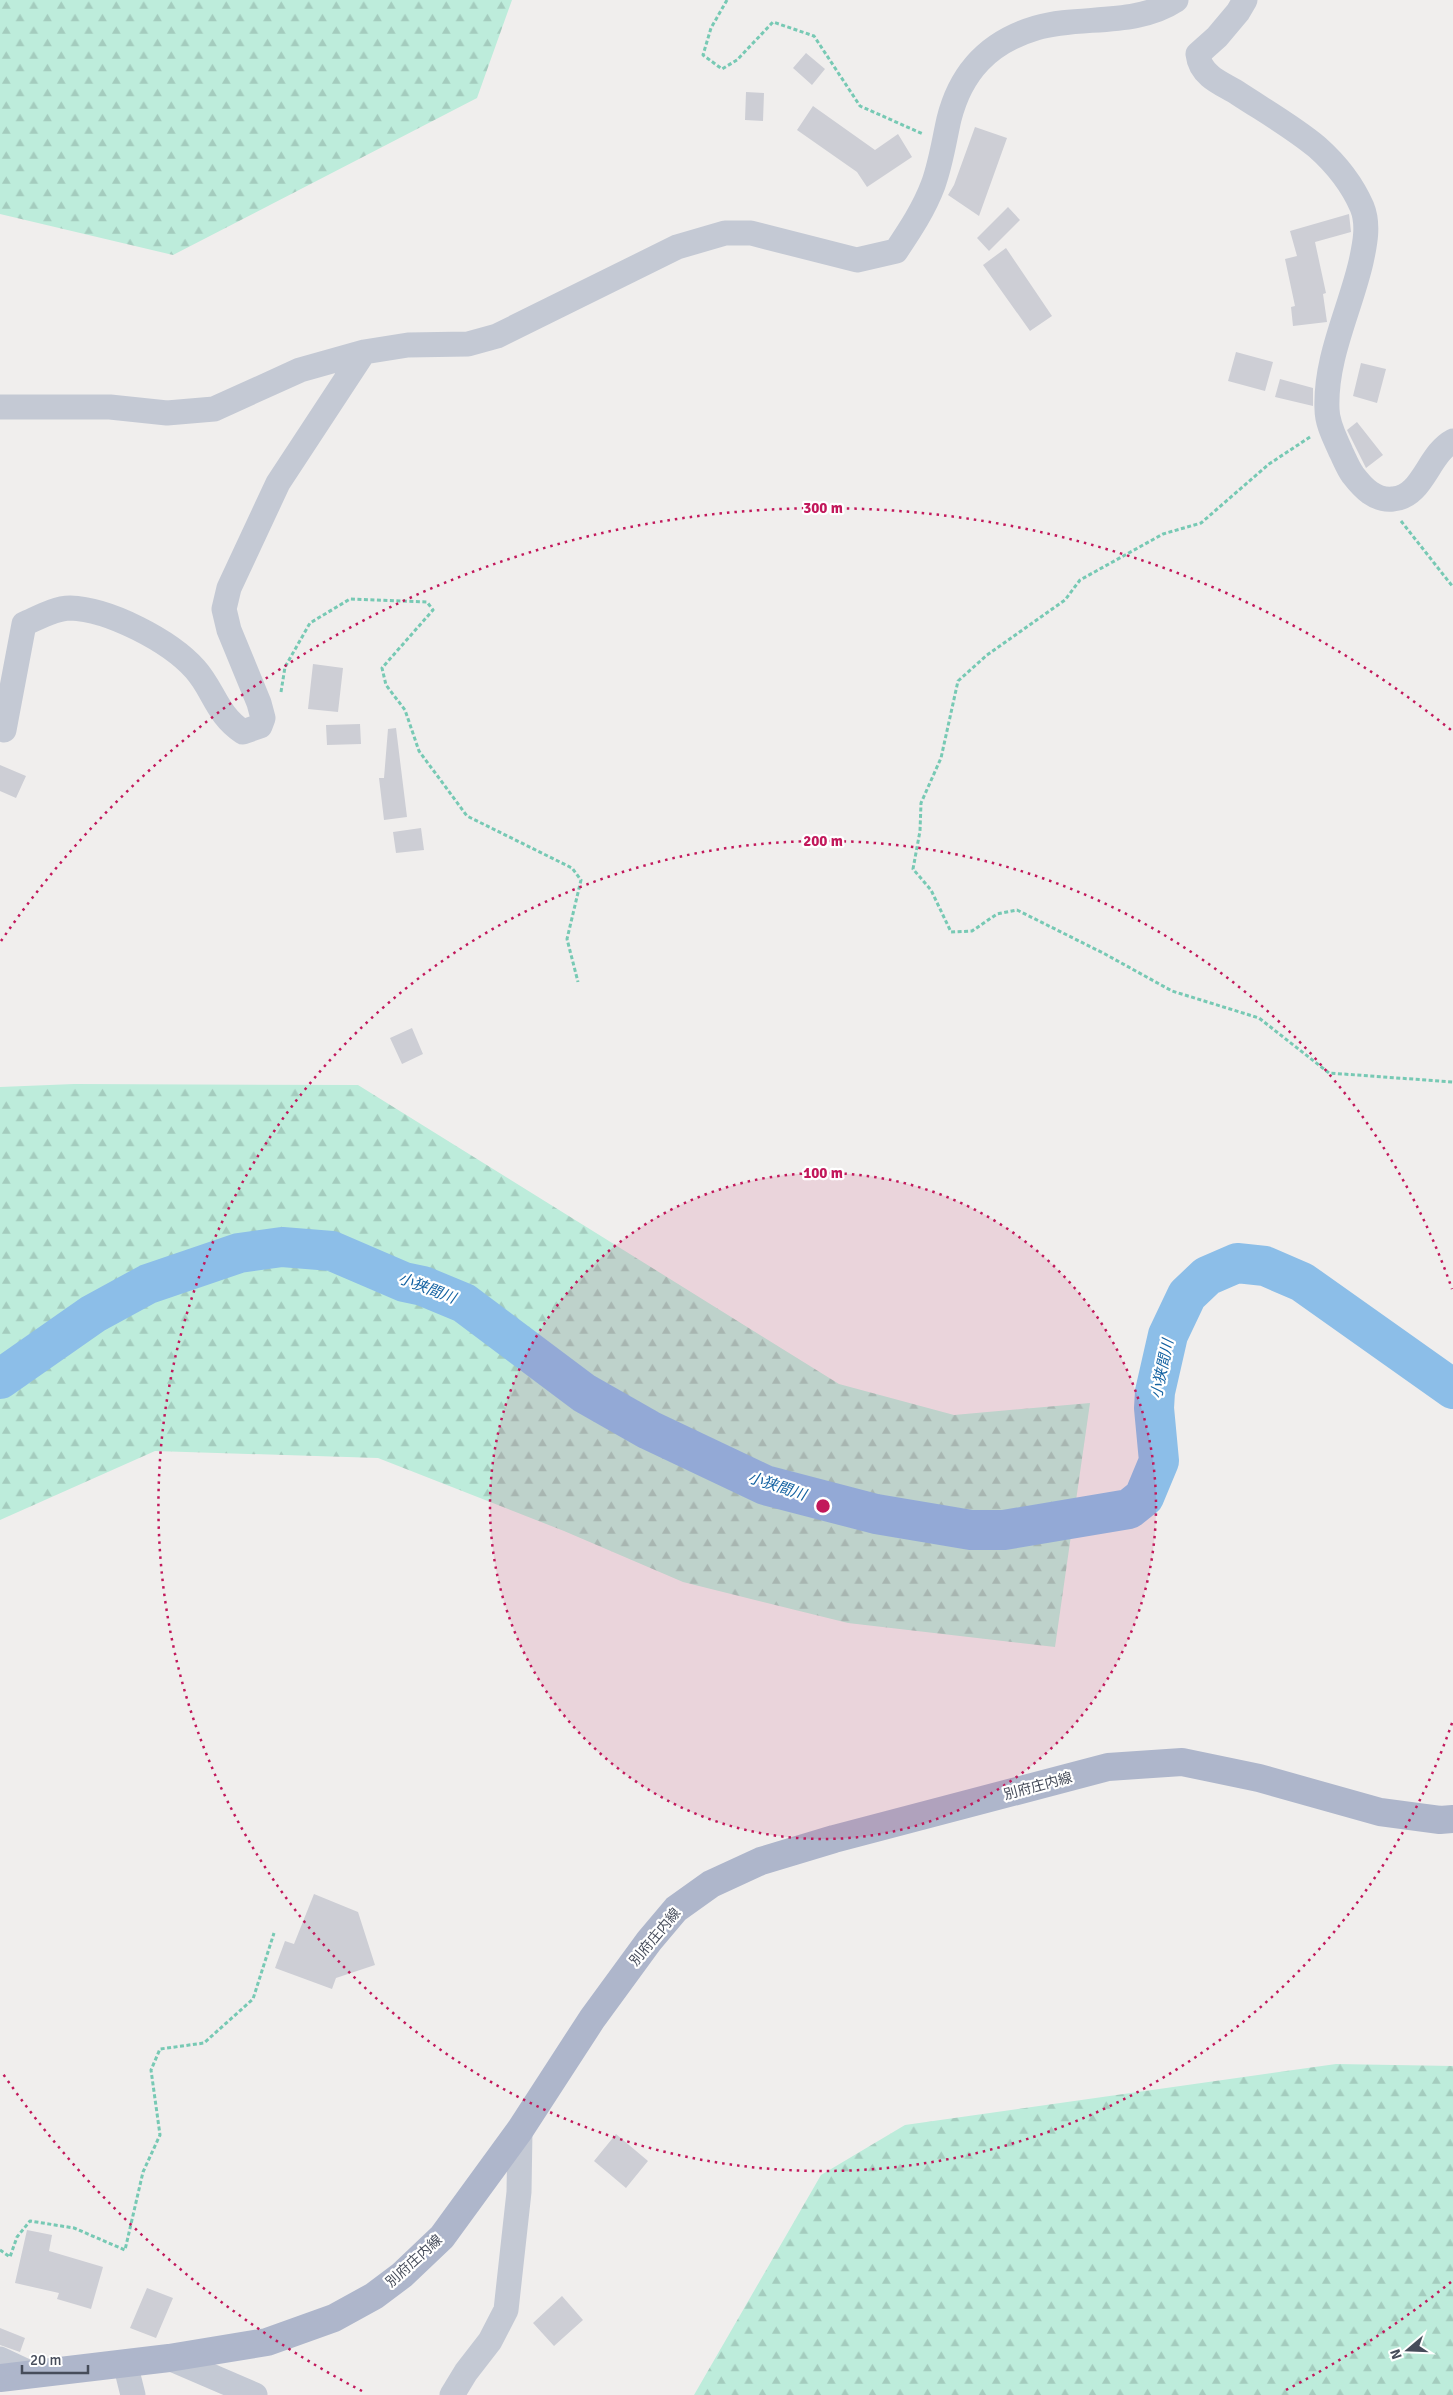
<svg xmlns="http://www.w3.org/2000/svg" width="1453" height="2395" font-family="Signika,'Noto Sans JP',sans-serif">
<defs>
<pattern id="forest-firs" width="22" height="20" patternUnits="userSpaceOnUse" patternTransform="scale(1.25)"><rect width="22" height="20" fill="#bdecdb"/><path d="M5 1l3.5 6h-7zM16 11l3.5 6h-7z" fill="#a4ccbe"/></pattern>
</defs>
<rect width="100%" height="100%" fill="#f0eeed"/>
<path fill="url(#forest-firs)" d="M 0,0 L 512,0 L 477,98 L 173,255 L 0,214 Z
M 74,1084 L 358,1085 L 839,1384 L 954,1415 L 1090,1403 L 1055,1647 L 848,1623 L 683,1582 L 564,1531 L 378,1458 L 155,1451 L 0,1520 L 0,1087 Z
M 1336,2064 L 1453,2066 L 1453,2395 L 694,2395 L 821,2175 L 905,2125 Z"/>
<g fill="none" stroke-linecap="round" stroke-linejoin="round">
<path stroke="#8cbee8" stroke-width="40" d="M 0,1379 L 93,1314 L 148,1284 L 239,1253 L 282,1247 L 332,1251 L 404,1282 L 423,1286 L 464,1303 L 584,1393 L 649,1430 L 765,1485 L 876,1514 L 971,1530 L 1004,1530 L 1129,1509 L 1144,1497 L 1159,1461 L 1154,1408 L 1155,1392 L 1168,1335 L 1187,1295 L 1207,1276 L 1237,1263 L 1265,1266 L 1302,1282 L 1453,1389"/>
</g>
<path fill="#cdced5" d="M 806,53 L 825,69 L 812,85 L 793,68 Z
M 746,92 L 764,93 L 763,121 L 745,120 Z
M 813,106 L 875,150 L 898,134 L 912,157 L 867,187 L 857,172 L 797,130 Z
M 975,127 L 1007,138 L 979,216 L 948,195 L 954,185 Z
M 1008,207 L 1020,220 L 989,251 L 977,238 Z
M 1349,214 L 1351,232 L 1315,242 L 1326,293 L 1323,294 L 1327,322 L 1293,326 L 1291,307 L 1295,306 L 1285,259 L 1297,256 L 1290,231 Z
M 1006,248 L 1052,316 L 1030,331 L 983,265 Z
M 1236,352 L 1273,362 L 1265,391 L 1228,381 Z
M 1361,363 L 1386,369 L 1377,403 L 1353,396 Z
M 1280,379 L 1313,388 L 1313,406 L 1275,397 Z
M 1357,422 L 1383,455 L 1366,468 L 1347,430 Z
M 313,664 L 343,668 L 338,712 L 308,709 Z
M 360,724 L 361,744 L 327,745 L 326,725 Z
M 396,728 L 407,817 L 384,820 L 379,778 L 384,778 L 388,729 Z
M 0,765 L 26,776 L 16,798 L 0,791 Z
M 421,828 L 424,850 L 396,853 L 393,832 Z
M 412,1028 L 423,1054 L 402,1064 L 390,1038 Z
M 314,1894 L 358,1912 L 375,1965 L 336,1978 L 332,1989 L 275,1968 L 285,1941 L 294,1944 Z
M 616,2134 L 648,2161 L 626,2188 L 594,2161 Z
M 27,2230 L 52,2235 L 49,2251 L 103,2267 L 91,2309 L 57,2299 L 59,2293 L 15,2283 Z
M 147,2288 L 173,2298 L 156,2338 L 130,2328 Z
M 562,2296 L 583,2320 L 554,2346 L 533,2323 Z
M 0,2328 L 25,2338 L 20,2352 L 0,2345 Z"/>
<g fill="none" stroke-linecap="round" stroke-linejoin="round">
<path stroke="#77c9b4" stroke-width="3" stroke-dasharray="4 2.5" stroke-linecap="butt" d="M 727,0 L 711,28 L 703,55 L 722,69 L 737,60 L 773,22 L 814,36 L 860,106 L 923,134
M 1310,437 L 1269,464 L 1201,523 L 1163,534 L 1080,580 L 1065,600 L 987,655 L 958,681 L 941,758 L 921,803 L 920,831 L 913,869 L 931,890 L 951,932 L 972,931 L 997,914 L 1017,910 L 1105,954 L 1172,991 L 1259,1018 L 1329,1073 L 1453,1082
M 1401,521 L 1453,587
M 281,692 L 285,667 L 310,623 L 350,599 L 427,602 L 433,610 L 382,668 L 386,685 L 405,710 L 419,751 L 467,816 L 572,868 L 581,880 L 567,939 L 578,982
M 0,2250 L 10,2257 L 17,2237 L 30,2221 L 74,2228 L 125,2250 L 143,2172 L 160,2135 L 151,2070 L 160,2049 L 204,2043 L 253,1999 L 274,1933"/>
<path stroke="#c4c9d4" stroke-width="25" d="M 1245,0 L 1238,12 L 1217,37 L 1198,54 C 1199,63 1202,69 1210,76 C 1218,83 1230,88 1239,94 C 1265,111 1293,127 1317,147 C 1335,163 1352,184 1362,207 C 1369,224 1365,244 1361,262 C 1350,310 1325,358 1327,409 C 1327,424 1335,438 1341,452 C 1345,460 1348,468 1353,475 C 1363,488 1375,501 1393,499 C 1423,497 1428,454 1453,441
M 0,407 L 110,407 L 167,413 L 214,409 L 300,370 L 364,352 L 408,345 L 468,344 L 497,336 L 677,247 L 725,233 L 751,233 L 857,260 L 896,251 C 910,230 924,209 933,185 C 941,163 944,141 949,119 C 961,71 989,42 1036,28 C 1081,15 1135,27 1176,0
M 4,730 L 24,624 C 38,618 55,608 70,608 C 109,609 170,641 195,669 C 214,690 216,714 243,732 L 260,726 L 263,718 L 259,703 L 229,630 L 224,609 L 229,588 L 278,483 L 364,352
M 169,2358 L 255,2395
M 0,2359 L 32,2374
M 125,2363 L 133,2395
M 452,2395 L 466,2372 L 490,2341 L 506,2310 L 519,2192 L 520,2130"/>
<path stroke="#aeb6cb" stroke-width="28" d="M 0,2378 L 169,2358 L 267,2342 L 334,2318 L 374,2296 L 402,2275 L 442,2237 L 520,2130 L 592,2019 L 649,1941 L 676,1909 L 711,1884 L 761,1861 L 834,1839 L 1108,1767 L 1182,1762 L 1259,1778 L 1380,1812 L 1440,1820 L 1453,1819"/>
</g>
<circle cx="823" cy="1506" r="333" fill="#c2185b" fill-opacity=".12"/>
<g fill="none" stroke="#c2185b" stroke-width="2.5" stroke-dasharray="2.5 5">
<circle cx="823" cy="1506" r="333"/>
<path d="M1452 1723A665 665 0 1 1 1452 1289"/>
<path d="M1451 2282A998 998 0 0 1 1284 2391M362 2391A998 998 0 0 1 1 2071M1 941A998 998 0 0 1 1451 730"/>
</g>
<g text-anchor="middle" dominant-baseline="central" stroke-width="4.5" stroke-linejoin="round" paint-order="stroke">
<g font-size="14" fill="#464c5a" stroke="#fff">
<text transform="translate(1038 1786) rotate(-15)">別府庄内線</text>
<text transform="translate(655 1937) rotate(-50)">別府庄内線</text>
<text transform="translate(414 2261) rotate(-42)">別府庄内線</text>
</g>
<g font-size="15" font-style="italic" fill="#1261a1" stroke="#fff">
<text transform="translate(427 1288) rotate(21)">小狭間川</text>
<text transform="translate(1162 1369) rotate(-78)">小狭間川</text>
<text transform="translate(777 1486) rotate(18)">小狭間川</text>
</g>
</g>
<circle cx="823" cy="1506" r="8" fill="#c2185b" stroke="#fff" stroke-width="2.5"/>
<g font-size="15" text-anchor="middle" font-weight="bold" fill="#c2185b" stroke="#fff" stroke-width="4.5" stroke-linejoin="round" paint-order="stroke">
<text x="823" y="513">300 m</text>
<text x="823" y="846">200 m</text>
<text x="823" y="1178">100 m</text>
</g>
<g transform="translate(1408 2350) rotate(251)" stroke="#ffffff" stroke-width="4" paint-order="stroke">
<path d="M0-4L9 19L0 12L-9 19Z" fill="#464c5a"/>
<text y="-8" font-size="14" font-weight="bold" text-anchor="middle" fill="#464c5a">N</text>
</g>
<path d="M22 2365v8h66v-8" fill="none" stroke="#464c5a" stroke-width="2.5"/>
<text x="30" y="2365" font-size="15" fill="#464c5a" stroke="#ffffff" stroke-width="4" paint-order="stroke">20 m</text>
</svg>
